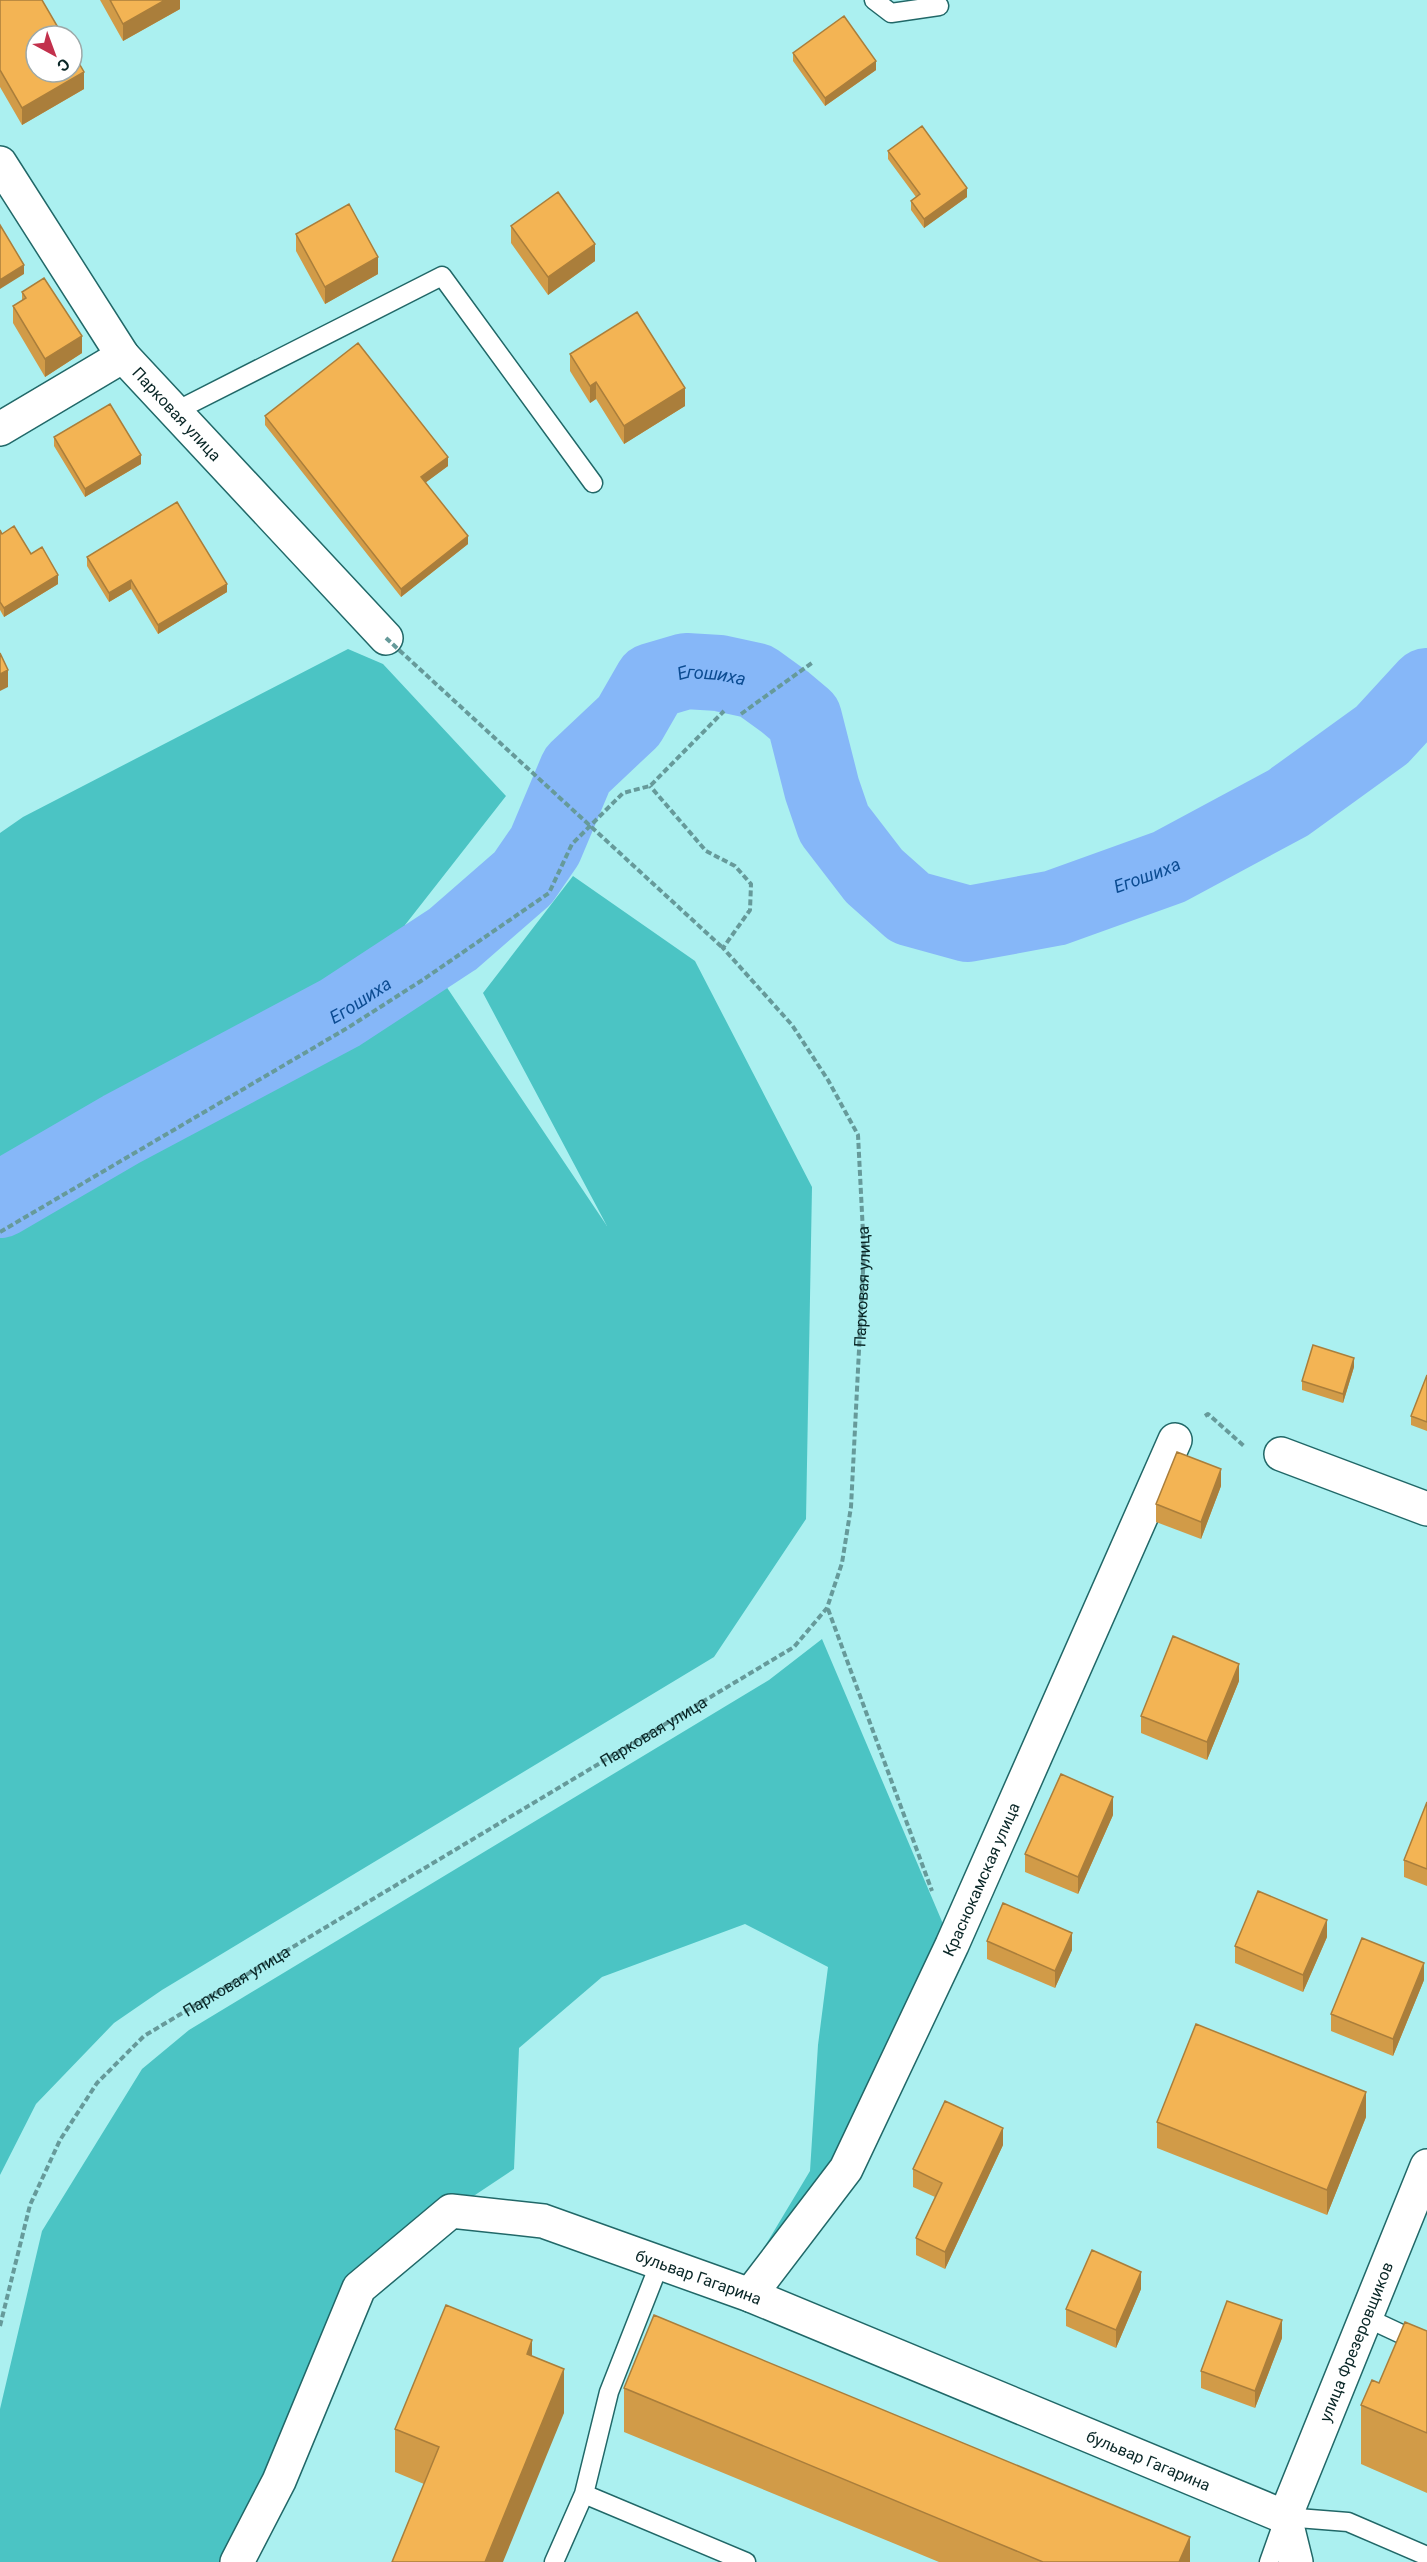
<svg xmlns="http://www.w3.org/2000/svg" width="1427" height="2562" font-family="Roboto,sans-serif">
<rect width="100%" height="100%" fill="#abf0f0"/>
<path fill="#4bc4c4" d="M 348,649 L 383,664 L 506,796 L 405,925 L 607,1226 L 483,993 L 573,876 L 695,961 L 812,1187 L 806,1519 L 714,1657 L 162,1990 L 114,2023 L 36,2104 L 0,2175 L 0,833 L 23,817 Z
M 822,1639 L 952,1945 L 846,2169 L 744,2281 L 810,2171 L 818,2045 L 828,1967 L 745,1924 L 602,1977 L 519,2048 L 514,2169 L 451,2211 L 359,2288 L 228,2562 L 0,2562 L 0,2409 L 42,2231 L 142,2069 L 189,2030 L 769,1680 Z"/>
<g fill="none" stroke-linecap="round" stroke-linejoin="round">
<path stroke="#86b7f8" stroke-width="76" id="s1" d="M 0,1200 L 122,1129 L 340,1013 L 453,939 L 523,878 L 545,846 L 577,770 L 629,721 L 652,681 L 686,671 L 719,673 L 756,681 L 785,702 L 804,718 L 822,789 L 834,824 L 874,876 L 910,908 L 968,924 L 1055,908 L 1169,867 L 1288,803 L 1382,735 L 1427,686"/>
<defs>
<path id="lane" d="M 874,0 L 891,13 L 939,6
M 174,412 L 442,276 L 593,483
M 1365,2317 L 1427,2346
M 584,2494 L 746,2562
M 554,2562 L 584,2494 L 609,2392 L 659,2265
M 1269,2562 L 1285,2517 L 1348,2522 L 1427,2556"/>
<g id="street">
<path id="s3" d="M 0,163 L 123,356 L 386,638"/>
<path d="M 0,429 L 123,356"/>
<path d="M 1281,1454 L 1427,1509"/>
<path id="s4" d="M 750,2295 L 846,2169 L 952,1945 L 1175,1440"/>
<path id="s5" d="M 1285,2517 L 1427,2166"/>
<path id="s6" d="M 237,2562 L 279,2481 L 359,2288 L 451,2211 L 543,2221 L 750,2295 L 1285,2517 L 1296,2562"/>
</g>
</defs>
<use href="#lane" stroke="#216868" stroke-width="21"/>
<use href="#street" stroke="#216868" stroke-width="36"/>
<g stroke="#669a9a" stroke-width="4" stroke-dasharray="6 3" stroke-linecap="butt">
<path d="M 741,714 L 812,663"/>
<path d="M 0,1232 L 349,1027 L 424,979 L 549,893 L 572,844 L 623,793 L 650,786 L 724,711"/>
<path d="M 1205,1416 L 1208,1414 L 1245,1447"/>
<path d="M 828,1609 L 932,1891"/>
<path id="s2" d="M 0,2326 L 30,2205 L 60,2140 L 97,2083 L 144,2036 L 794,1647 L 827,1608 L 842,1563 L 851,1507 L 864,1252 L 858,1135 L 828,1080 L 792,1025 L 723,948 L 750,910 L 751,884 L 735,866 L 706,851 L 650,786"/>
</g>
<use href="#lane" stroke="#fff" stroke-width="18"/>
<use href="#street" stroke="#fff" stroke-width="33"/>
<path stroke="#669a9a" stroke-width="4" stroke-dasharray="6 3" stroke-linecap="butt" d="M 386,638 L 723,948"/>
</g>
<path fill="#d19b48" d="M 0,0 L 84,89 L 22,125 L 0,87 Z
M 100,0 L 180,0 L 180,9 L 123,41 Z
M 793,53 L 876,70 L 825,106 L 793,61 Z
M 888,151 L 967,197 L 924,228 L 911,210 L 911,201 L 916,197 L 888,159 Z
M 511,226 L 595,261 L 548,295 L 511,243 Z
M 296,234 L 378,274 L 325,304 L 296,251 Z
M 22,292 L 82,353 L 45,377 L 13,323 L 13,306 L 22,301 Z
M 570,354 L 685,406 L 624,444 L 596,399 L 590,403 L 570,371 Z
M 265,416 L 448,466 L 426,482 L 468,544 L 401,597 L 265,425 Z
M 54,437 L 141,464 L 85,497 L 54,446 Z
M 0,530 L 2,534 L 31,554 L 58,584 L 4,617 L 0,610 Z
M 87,557 L 227,592 L 158,634 L 131,589 L 109,602 L 87,566 Z
M 1354,1367 L 1343,1403 L 1302,1390 L 1302,1381 Z
M 1427,1375 L 1427,1431 L 1411,1425 L 1411,1416 Z
M 1221,1486 L 1201,1539 L 1156,1522 L 1156,1504 Z
M 1239,1681 L 1207,1760 L 1141,1733 L 1141,1716 Z
M 1427,1802 L 1427,1886 L 1404,1877 L 1404,1860 Z
M 1113,1815 L 1078,1894 L 1025,1872 L 1025,1854 Z
M 1327,1937 L 1303,1992 L 1235,1963 L 1235,1946 Z
M 987,1941 L 1072,1950 L 1055,1988 L 987,1959 Z
M 1424,1980 L 1393,2056 L 1331,2031 L 1331,2014 Z
M 1366,2117 L 1327,2215 L 1157,2148 L 1157,2122 Z
M 1003,2145 L 945,2269 L 916,2255 L 916,2238 L 935,2197 L 913,2187 L 913,2169 Z
M 1141,2289 L 1116,2348 L 1066,2326 L 1066,2309 Z
M 1427,2331 L 1427,2493 L 1361,2464 L 1361,2405 Z
M 1282,2338 L 1255,2408 L 1201,2388 L 1201,2371 Z
M 532,2357 L 564,2413 L 424,2484 L 395,2472 L 395,2429 Z
M 624,2388 L 1190,2562 L 939,2562 L 624,2432 Z"/>
<path fill="#aa7e3b" d="M 165,0 L 180,0 L 180,9 L 123,41 L 123,24 Z
M 876,61 L 876,70 L 825,106 L 825,98 Z
M 84,72 L 84,89 L 22,125 L 22,108 Z
M 967,188 L 967,197 L 924,228 L 924,219 Z
M 595,244 L 595,261 L 548,295 L 548,277 Z
M 378,257 L 378,274 L 325,304 L 325,287 Z
M 24,265 L 24,274 L 0,289 L 0,280 Z
M 82,336 L 82,353 L 45,377 L 45,359 Z
M 596,382 L 596,399 L 590,403 L 590,386 Z
M 685,388 L 685,406 L 624,444 L 624,426 Z
M 141,455 L 141,464 L 85,497 L 85,489 Z
M 448,457 L 448,466 L 421,486 L 421,477 Z
M 468,536 L 468,544 L 401,597 L 401,589 Z
M 58,575 L 58,584 L 4,617 L 4,608 Z
M 131,580 L 131,589 L 109,602 L 109,593 Z
M 227,584 L 227,592 L 158,634 L 158,625 Z
M 8,670 L 8,687 L 0,691 L 0,674 Z
M 1354,1358 L 1354,1367 L 1343,1403 L 1343,1394 Z
M 1221,1469 L 1221,1486 L 1201,1539 L 1201,1522 Z
M 1239,1664 L 1239,1681 L 1207,1760 L 1207,1742 Z
M 1113,1797 L 1113,1815 L 1078,1894 L 1078,1877 Z
M 1327,1920 L 1327,1937 L 1303,1992 L 1303,1975 Z
M 1072,1933 L 1072,1950 L 1055,1988 L 1055,1971 Z
M 1424,1963 L 1424,1980 L 1393,2056 L 1393,2039 Z
M 1366,2092 L 1366,2117 L 1327,2215 L 1327,2190 Z
M 1003,2128 L 1003,2145 L 945,2269 L 945,2252 Z
M 1141,2272 L 1141,2289 L 1116,2348 L 1116,2330 Z
M 1282,2320 L 1282,2338 L 1255,2408 L 1255,2391 Z
M 532,2340 L 532,2383 L 527,2354 Z
M 564,2369 L 564,2413 L 503,2562 L 485,2562 Z
M 1190,2537 L 1190,2562 L 1179,2562 Z"/>
<path fill="#f3b454" stroke="#aa7e3b" stroke-width="1.5" d="M 0,0 L 42,0 L 63,36 L 36,36 L 36,72 L 72,72 L 72,51 L 84,72 L 22,108 L 0,70 Z
M 110,0 L 165,0 L 123,24 Z
M 844,16 L 876,61 L 825,98 L 793,53 Z
M 922,126 L 967,188 L 924,219 L 911,201 L 920,194 L 888,151 Z
M 558,192 L 595,244 L 548,277 L 511,226 Z
M 349,204 L 378,257 L 325,287 L 296,234 Z
M 0,225 L 24,265 L 0,280 Z
M 44,278 L 82,336 L 45,359 L 13,306 L 26,298 L 22,292 Z
M 637,312 L 685,388 L 624,426 L 596,382 L 590,386 L 570,354 Z
M 358,343 L 448,457 L 421,477 L 468,536 L 401,589 L 265,416 Z
M 110,404 L 141,455 L 85,489 L 54,437 Z
M 177,502 L 227,584 L 158,625 L 131,580 L 109,593 L 87,557 Z
M 14,526 L 31,554 L 42,547 L 58,575 L 4,608 L 0,602 L 0,530 L 2,534 Z
M 0,653 L 8,670 L 0,674 Z
M 1313,1345 L 1354,1358 L 1343,1394 L 1302,1381 Z
M 1427,1375 L 1427,1422 L 1411,1416 Z
M 1177,1452 L 1221,1469 L 1201,1522 L 1156,1504 Z
M 1173,1636 L 1239,1664 L 1207,1742 L 1141,1716 Z
M 1061,1774 L 1113,1797 L 1078,1877 L 1025,1854 Z
M 1427,1802 L 1427,1869 L 1404,1860 Z
M 1258,1891 L 1327,1920 L 1303,1975 L 1235,1946 Z
M 1003,1903 L 1072,1933 L 1055,1971 L 987,1941 Z
M 1362,1938 L 1424,1963 L 1393,2039 L 1331,2014 Z
M 1196,2024 L 1366,2092 L 1327,2190 L 1157,2122 Z
M 945,2101 L 1003,2128 L 945,2252 L 916,2238 L 942,2183 L 913,2169 Z
M 1092,2250 L 1141,2272 L 1116,2330 L 1066,2309 Z
M 1227,2301 L 1282,2320 L 1255,2391 L 1201,2371 Z
M 446,2305 L 532,2340 L 527,2354 L 564,2369 L 485,2562 L 392,2562 L 439,2447 L 395,2429 Z
M 654,2315 L 1190,2537 L 1179,2562 L 1043,2562 L 624,2388 Z
M 1405,2322 L 1427,2331 L 1427,2433 L 1361,2405 L 1372,2380 L 1379,2383 Z"/>
<g text-anchor="middle" dominant-baseline="central" stroke-width="5" stroke-linejoin="round" paint-order="stroke">
<g font-size="16" fill="#092626" stroke="#fff">
<text stroke="none"><textPath href="#s3" startOffset="308">Парковая улица</textPath></text>
<text stroke="none"><textPath href="#s2" startOffset="1464">Парковая улица</textPath></text>
<text stroke="none"><textPath href="#s2" startOffset="924">Парковая улица</textPath></text>
<text stroke="none"><textPath href="#s4" startOffset="478">Краснокамская улица</textPath></text>
<text stroke="none"><textPath href="#s2" startOffset="438">Парковая улица</textPath></text>
<text stroke="none"><textPath href="#s6" startOffset="678">бульвар Гагарина</textPath></text>
<text stroke="none"><textPath href="#s5" startOffset="189">улица Фрезеровщиков</textPath></text>
<text stroke="none"><textPath href="#s6" startOffset="1164">бульвар Гагарина</textPath></text>
</g>
<g font-size="18" font-style="italic" fill="#0c4c92" stroke="#fff">
<text stroke="none"><textPath href="#s1" startOffset="916">Егошиха</textPath></text>
<text stroke="none"><textPath href="#s1" startOffset="1492">Егошиха</textPath></text>
<text stroke="none"><textPath href="#s1" startOffset="412">Егошиха</textPath></text>
</g>
</g>
<g transform="translate(54 54) rotate(139)"><circle r="28" fill="#ffffff" stroke="#9da8a8" stroke-width="1.5"/>
<path d="M0-4.5L10 22L0 15L-10 22Z" fill="#c2314c"/>
<text y="-9" font-size="16" font-weight="bold" text-anchor="middle" fill="#092626">С</text>
</g>
</svg>
